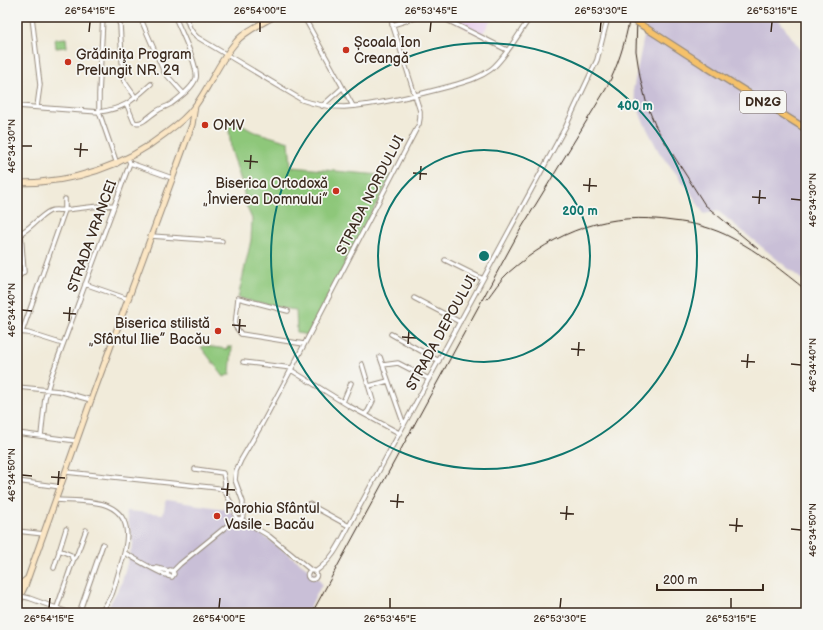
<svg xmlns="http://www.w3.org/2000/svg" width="823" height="630" font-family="'Balsamiq Sans',sans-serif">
<rect width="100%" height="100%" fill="#f6f6f2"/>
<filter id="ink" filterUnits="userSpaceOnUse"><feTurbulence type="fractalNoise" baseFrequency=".025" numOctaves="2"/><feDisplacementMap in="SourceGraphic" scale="8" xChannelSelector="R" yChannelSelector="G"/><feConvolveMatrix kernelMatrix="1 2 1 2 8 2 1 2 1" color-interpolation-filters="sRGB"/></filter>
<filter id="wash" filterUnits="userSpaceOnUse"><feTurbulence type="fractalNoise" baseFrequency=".012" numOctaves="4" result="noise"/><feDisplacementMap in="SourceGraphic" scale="16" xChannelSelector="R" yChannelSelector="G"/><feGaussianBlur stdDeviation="0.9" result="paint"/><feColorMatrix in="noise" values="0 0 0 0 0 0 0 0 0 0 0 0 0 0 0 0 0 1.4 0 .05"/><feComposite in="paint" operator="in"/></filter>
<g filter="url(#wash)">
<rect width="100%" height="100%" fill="#f1ebda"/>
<path fill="#e9d2ed" d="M 445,17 L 493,17 L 481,36 Z"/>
<path fill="#c9bfd7" d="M 646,17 L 777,17 L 806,57 L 806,283 L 718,211 L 704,214 L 690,191 L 659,152 L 642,119 L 633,90 L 647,22 Z
M 166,500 L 225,509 L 234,514 L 314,573 L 322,584 L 307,613 L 105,613 L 121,584 L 133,544 L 126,511 L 163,514 Z"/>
<path fill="#8ec77a" stroke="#64784c" d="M 66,38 L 67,47 L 56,48 L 55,39 Z
M 231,119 L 252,131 L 289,142 L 291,167 L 391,176 L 308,335 L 297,333 L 296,310 L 289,309 L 238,298 L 251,240 L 252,219 L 246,205 L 243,187 L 231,149 L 228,120 Z
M 204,346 L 227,349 L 227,347 L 232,347 L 230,374 L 224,377 L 201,347 Z"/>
</g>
<g filter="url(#ink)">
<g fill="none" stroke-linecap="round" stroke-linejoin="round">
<defs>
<path id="street" d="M 32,17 L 40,85 L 37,107
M 103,17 L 99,94 L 99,112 L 117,164
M 117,17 L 120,25 L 123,76 L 124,81 L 136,98
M 140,17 L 164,72 L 183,93
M 186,17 C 189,26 190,31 197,37 L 302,100 C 316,105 329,107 344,107 C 378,105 417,95 451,86 C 464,82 478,79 490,70 C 503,61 521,31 530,17
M 304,17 L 353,106
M 441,17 L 507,50
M 392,25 L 418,17
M 127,105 L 134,122 C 142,126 150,115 157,111 C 161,108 166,107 171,104 C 179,98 193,88 196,78 C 199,67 180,29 175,17
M 17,106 L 99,112 C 126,108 132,101 151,84
M 322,106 L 342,88
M 130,163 L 172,178
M 17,234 C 27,233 39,216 50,211 C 55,209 60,211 65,210 C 81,208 98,206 114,205
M 151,236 L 222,241
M 445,260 L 483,279
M 17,278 L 24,272 L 21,234
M 85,284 L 128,299
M 414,298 L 460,322
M 288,311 L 238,298 L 235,326 L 241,334 L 304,344
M 17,321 L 18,332
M 17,332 L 28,333 L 63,344
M 22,332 L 65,210 L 65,199
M 391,334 L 439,361
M 380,357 L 404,425
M 243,362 L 292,368
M 362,364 L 373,401 L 368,411 L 365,414
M 383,365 L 398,363 L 429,379
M 291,370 L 349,406 L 399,433
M 369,386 L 388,381
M 17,387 L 59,391 L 91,400
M 343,402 L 351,383
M 17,433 L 77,441
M 41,436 L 45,398 L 51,377 L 130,163 L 128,158
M 195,469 L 223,473 L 225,483 L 224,490
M 66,472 L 218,488 L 224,490
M 17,481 L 61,487
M 224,490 L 236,512
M 56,500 C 70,501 96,500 108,506 C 135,518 127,546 120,568 C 117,577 115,586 112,594 C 109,601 104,607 101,613
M 309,504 L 349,526
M235 515a4 4 0 1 1 8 0a4 4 0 1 1-8 0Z
M 242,514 L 243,502 L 235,480 L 236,471 L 241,460 L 262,424 L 292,368 L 419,124 L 420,118 L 420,111 L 390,17
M 241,519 L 269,536 L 312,571
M 17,531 L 44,534
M 125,553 C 132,557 162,575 167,575
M 73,560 L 76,557 L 86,530
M 54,568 L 66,529
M 156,568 L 169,571
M307.5 575a4.5 4.5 0 1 1 9 0a4.5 4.5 0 1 1-9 0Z
M 173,571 L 170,570 L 168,571 L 167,574 L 168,576 L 172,577 L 174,574 L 173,571 L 180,564 L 228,525 L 239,519
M 315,572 C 333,559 339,545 349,526 L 566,126 L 597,60 L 608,17
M 20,596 L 29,598 L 70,613
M 55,613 L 73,561 L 71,555 L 59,550
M 79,613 L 103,544"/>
<path id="secondary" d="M 17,183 C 72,183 123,167 166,133 C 177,125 187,117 195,106 C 210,86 219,61 236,42 C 245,31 261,24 273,17
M 17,587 L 27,579
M 17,591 L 21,598 L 17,605
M 20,596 L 25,586 L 91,400 L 192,125 L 195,106"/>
<path id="primary" d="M 705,66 L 806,129"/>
</defs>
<use href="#street" stroke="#968a7c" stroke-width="5.5"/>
<use href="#secondary" stroke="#968a7c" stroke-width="7"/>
<use href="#primary" stroke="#968a7c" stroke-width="8"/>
<use href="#street" stroke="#fff" stroke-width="3.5"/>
<use href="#secondary" stroke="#fbe6c4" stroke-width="5"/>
<use href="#primary" stroke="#f5c16b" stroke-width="5.5"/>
<path stroke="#3b2a1e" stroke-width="1" d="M 637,17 L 636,51 L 640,77 L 647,105 L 655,125 L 663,139 L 705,205 L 758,249
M 487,299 C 494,290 500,280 508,273 C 557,230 609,211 673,221 C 693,223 714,228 732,238 C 759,252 782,271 806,290
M 312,613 L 519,232 L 606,89 C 618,66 625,43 630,17"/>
<defs>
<path id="primary-bridge" d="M 629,17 L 705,66"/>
</defs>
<use href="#primary-bridge" stroke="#968a7c" stroke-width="8" stroke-linecap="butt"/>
<use href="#primary-bridge" stroke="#f5c16b" stroke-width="5.5"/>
</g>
</g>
<path fill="none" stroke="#3b2a1e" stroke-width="1.5" d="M 89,32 L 90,22M 260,32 L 260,22M 430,32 L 431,22M 600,32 L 601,22M 771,32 L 772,22M 22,146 L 32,146M 74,149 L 88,150M 80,157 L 81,143M 244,161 L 258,162M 250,169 L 251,155M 413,173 L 427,174M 420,180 L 421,166M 583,185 L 597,186M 589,192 L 590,178M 752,197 L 766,198M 791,199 L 801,200M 759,204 L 760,190M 22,310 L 32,311M 63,313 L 76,314M 69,321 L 70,307M 232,325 L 246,326M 239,333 L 240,319M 402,337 L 416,338M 408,344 L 409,330M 571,349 L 585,350M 578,356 L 579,342M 741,361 L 755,362M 791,364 L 801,365M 747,368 L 748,354M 22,475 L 32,476M 51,477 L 65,478M 58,485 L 59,471M 221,489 L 235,490M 227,496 L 228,483M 390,501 L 404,502M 397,508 L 398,494M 560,513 L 574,514M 566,520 L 567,506M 729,525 L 743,526M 791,529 L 801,530M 736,532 L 737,518M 49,608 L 50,598M 219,608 L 220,598M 390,608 L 390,598M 560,608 L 561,598M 731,608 L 731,598"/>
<g fill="none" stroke="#0f766e" stroke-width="2">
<circle cx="484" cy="256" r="106"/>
<circle cx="484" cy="256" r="213"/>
</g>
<g fill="#c8321e" stroke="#f6f6f2" stroke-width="1.5">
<circle cx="346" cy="50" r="4"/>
<circle cx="68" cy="62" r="4"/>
<circle cx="205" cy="125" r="4"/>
<circle cx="336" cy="191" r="4"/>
<circle cx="218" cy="331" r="4"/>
<circle cx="217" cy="516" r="4"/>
</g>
<g text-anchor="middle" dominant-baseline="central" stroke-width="3.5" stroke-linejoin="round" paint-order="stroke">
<rect fill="#f6f6f2" stroke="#73675e" stroke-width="1" x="740" y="91" width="46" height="22" rx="3"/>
<g font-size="13" font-weight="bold" fill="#3b2a1e">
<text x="763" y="102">DN2G</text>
</g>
<g font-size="14" fill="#3b2a1e" stroke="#f6f6f2" text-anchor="start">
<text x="354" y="42">Școala Ion<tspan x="354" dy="16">Creangă</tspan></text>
<text x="76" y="54">Grădiniţa Program<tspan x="76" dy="16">Prelungit NR. 29</tspan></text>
<text x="213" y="125">OMV</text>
<text x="328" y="183" text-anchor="end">Biserica Ortodoxă<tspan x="328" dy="16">„Învierea Domnului”</tspan></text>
<text x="210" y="323" text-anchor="end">Biserica stilistă<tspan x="210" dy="16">„Sfântul Ilie” Bacău</tspan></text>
<text x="225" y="508">Parohia Sfântul<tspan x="225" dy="16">Vasile - Bacău</tspan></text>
</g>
<g font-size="14" fill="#3b2a1e" stroke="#f6f6f2">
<text transform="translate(370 195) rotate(-63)">STRADA NORDULUI</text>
<text transform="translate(92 236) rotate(-70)">STRADA VRANCEI</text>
<text transform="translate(441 333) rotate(-61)">STRADA DEPOULUI</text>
</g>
</g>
<circle cx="484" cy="256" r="6" fill="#0f766e" stroke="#f6f6f2" stroke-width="2"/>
<g font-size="12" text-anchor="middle" font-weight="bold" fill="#0f766e" stroke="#f6f6f2" stroke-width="3.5" stroke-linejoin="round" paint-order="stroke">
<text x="635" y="110">400 m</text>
<text x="580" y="215">200 m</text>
</g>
<rect width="823" height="630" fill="none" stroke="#f6f6f2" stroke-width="44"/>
<path d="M657 584v6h106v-6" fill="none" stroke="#3b2a1e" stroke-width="2"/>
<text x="663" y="584" font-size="12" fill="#3b2a1e" stroke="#f6f6f2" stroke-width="3" paint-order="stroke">200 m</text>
<rect x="22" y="22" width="779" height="586" fill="none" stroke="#3b2a1e" stroke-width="1.5"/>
<g font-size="10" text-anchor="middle" fill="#3b2a1e">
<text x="90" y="14">26°54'15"E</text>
<text x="260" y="14">26°54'00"E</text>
<text x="431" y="14">26°53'45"E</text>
<text x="601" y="14">26°53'30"E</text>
<text x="772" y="14">26°53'15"E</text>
<text transform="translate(11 146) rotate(-90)" y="4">46°34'30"N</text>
<text transform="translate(812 200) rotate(-90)" y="4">46°34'30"N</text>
<text transform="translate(11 310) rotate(-90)" y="4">46°34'40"N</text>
<text transform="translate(812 365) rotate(-90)" y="4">46°34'40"N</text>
<text transform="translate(11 475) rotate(-90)" y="4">46°34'50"N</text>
<text transform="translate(812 530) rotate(-90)" y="4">46°34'50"N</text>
<text x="49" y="622">26°54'15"E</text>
<text x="219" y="622">26°54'00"E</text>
<text x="390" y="622">26°53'45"E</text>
<text x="560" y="622">26°53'30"E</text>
<text x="731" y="622">26°53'15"E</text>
</g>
</svg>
